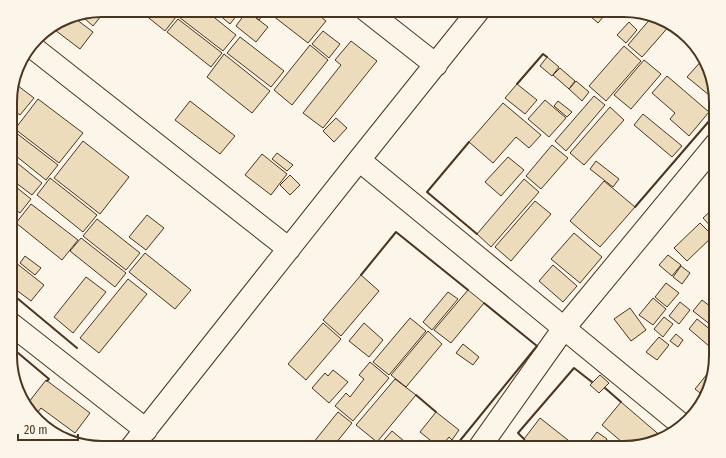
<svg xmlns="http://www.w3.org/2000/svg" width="726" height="458" font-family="'Fira Sans Condensed',sans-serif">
<rect width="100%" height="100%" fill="#fbf6e9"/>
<path fill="#ecdcbc" stroke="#4a3520" d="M 102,10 L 106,10 L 93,26 L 84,18 L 89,13 Z
M 139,10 L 167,10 L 176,17 L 165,31 Z
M 185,10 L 205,10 L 236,35 L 223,51 L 179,17 Z
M 213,10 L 241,10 L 230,24 Z
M 246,10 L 267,10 L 259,20 Z
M 270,10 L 312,10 L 326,21 L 308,43 L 268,12 Z
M 583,10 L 609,10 L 598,23 Z
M 247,11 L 268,27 L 256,42 L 236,26 Z
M 72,16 L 93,32 L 80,49 L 51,27 L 67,17 Z
M 651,18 L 671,24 L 642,57 L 628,45 Z
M 178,19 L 222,53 L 211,67 L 167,32 Z
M 629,22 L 637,30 L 626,43 L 617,35 Z
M 323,31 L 340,44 L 329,58 L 312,44 Z
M 240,37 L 284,71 L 271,87 L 227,53 Z
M 351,41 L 377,61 L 323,128 L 303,113 L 341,65 L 335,60 Z
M 310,45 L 328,60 L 292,105 L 274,90 Z
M 624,46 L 641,61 L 606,101 L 589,86 Z
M 224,54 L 270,91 L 252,113 L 207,77 Z
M 547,57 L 559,67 L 552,76 L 540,66 Z
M 704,58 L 714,89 L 709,95 L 687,77 Z
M 644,60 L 661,74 L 631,109 L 614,95 Z
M 560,68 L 575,81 L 569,89 L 553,75 Z
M 667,76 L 709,112 L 689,136 L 670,119 L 675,113 L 652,93 Z
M 576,81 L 589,92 L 582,101 L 569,89 Z
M 13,82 L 34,98 L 20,115 L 11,108 L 11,90 Z
M 517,84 L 537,100 L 525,114 L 505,98 Z
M 594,96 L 605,105 L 566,151 L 555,141 Z
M 38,99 L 83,133 L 59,163 L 15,129 Z
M 545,100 L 566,118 L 549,137 L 528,119 Z
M 190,101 L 235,136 L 220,154 L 175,120 Z
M 558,101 L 572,112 L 567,117 L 554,106 Z
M 503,103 L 541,135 L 529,148 L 516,137 L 493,163 L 469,142 Z
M 610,107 L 624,120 L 584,165 L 570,153 Z
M 643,114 L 682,146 L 672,157 L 634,125 Z
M 336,118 L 347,128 L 334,142 L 323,131 Z
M 15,132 L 58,165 L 46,180 L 11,152 L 11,137 Z
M 83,141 L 129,177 L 100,214 L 54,178 Z
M 552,145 L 568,158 L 541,189 L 526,176 Z
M 277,153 L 293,165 L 287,171 L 272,159 Z
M 262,154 L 287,174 L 271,195 L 245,175 Z
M 508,157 L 524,170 L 501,196 L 485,182 Z
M 11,158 L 42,183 L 32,195 L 11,179 Z
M 596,161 L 619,179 L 613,187 L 590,169 Z
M 290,175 L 300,185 L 290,195 L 280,185 Z
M 50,178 L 97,215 L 83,232 L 37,195 Z
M 524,179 L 539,192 L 491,247 L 477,234 Z
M 604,181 L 635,207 L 600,247 L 570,221 Z
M 11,183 L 31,199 L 20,213 L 11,206 Z
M 535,201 L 551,214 L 511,261 L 495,247 Z
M 31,204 L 78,240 L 62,260 L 16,223 Z
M 716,206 L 716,230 L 715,231 L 703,218 Z
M 147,215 L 164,228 L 146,250 L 129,237 Z
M 97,219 L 140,253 L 126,270 L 83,236 Z
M 700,223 L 713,236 L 687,261 L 674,248 Z
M 574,233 L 602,257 L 580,283 L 551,259 Z
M 716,234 L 716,247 L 709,241 Z
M 81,238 L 126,273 L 115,287 L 70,251 Z
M 145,253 L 191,290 L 175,309 L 129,272 Z
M 668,255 L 681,265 L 672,276 L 659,265 Z
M 25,256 L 41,268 L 35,275 L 20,263 Z
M 11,259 L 44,285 L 31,301 L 11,286 Z
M 553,265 L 577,286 L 563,302 L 539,281 Z
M 681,266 L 690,273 L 682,284 L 673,277 Z
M 361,275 L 379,291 L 341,336 L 323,320 Z
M 86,277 L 106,292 L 73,333 L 54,317 Z
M 128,279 L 147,294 L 99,353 L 80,338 Z
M 666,283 L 679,293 L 667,307 L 655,297 Z
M 468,290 L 484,303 L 451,343 L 434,330 Z
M 448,292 L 458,299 L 432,330 L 423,322 Z
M 653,298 L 666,309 L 653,325 L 639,315 Z
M 702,300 L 716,311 L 716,329 L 693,311 Z
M 680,302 L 690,310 L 679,324 L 669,316 Z
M 630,308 L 646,330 L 631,341 L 614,319 Z
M 664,317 L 673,324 L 663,337 L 654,329 Z
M 410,318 L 426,331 L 389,375 L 373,362 Z
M 697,319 L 716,334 L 716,337 L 709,346 L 689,329 Z
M 323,323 L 341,339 L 306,380 L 288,364 Z
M 364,323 L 383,340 L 369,357 L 349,341 Z
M 428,331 L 442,344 L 406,387 L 391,375 Z
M 676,334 L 683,340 L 678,347 L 670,341 Z
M 659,337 L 669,345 L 657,360 L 646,352 Z
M 463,344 L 479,357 L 473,365 L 456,353 Z
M 370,362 L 389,378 L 353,421 L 335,406 L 346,393 L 350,397 L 364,379 L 359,375 Z
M 333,370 L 348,382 L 329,403 L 312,388 L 325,373 L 328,376 Z
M 708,373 L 711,376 L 704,396 L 695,389 Z
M 600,375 L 609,383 L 599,393 L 590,385 Z
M 395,379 L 416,395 L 377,442 L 356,425 Z
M 46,380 L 90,413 L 75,433 L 41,408 L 35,416 L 25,407 Z
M 621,402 L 663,438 L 629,448 L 602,425 Z
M 338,412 L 352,423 L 332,448 L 309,448 Z
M 436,412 L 459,430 L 452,440 L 449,437 L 440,448 L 420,432 Z
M 540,418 L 578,448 L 535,448 L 524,439 Z
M 392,431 L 410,446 L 409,448 L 382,448 L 379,446 Z
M 597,432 L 607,439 L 601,448 L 585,448 Z
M 419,440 L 430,448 L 413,448 Z
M 618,441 L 627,448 L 612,447 Z"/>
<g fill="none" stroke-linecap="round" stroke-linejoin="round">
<defs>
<path id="minor" d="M 366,10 L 436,65
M 31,46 L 289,249
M 359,160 L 682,425
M 11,324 L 146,430
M 131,448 L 359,160 L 479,10
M 479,448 L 564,328 L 716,144"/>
</defs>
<use href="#minor" stroke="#4a3520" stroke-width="24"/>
<use href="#minor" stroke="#fbf6e9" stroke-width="22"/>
<path stroke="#4a3520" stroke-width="2" d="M 517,84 L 543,54 L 547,57
M 469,142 L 427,192 L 477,234
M 635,207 L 716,113
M 361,275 L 396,232 L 468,290
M 11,293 L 77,348
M 11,347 L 49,379 L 47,381
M 605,388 L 621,402
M 416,395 L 436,412
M 524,439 L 518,433 L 574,368 L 592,382
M 454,448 L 537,346 L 484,303"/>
</g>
<path d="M0 0H726V458H0ZM102 17H624A85 85 0 0 1 709 102V356A85 85 0 0 1 624 441H102A85 85 0 0 1 17 356V102A85 85 0 0 1 102 17Z" fill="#fbf6e9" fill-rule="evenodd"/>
<path fill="none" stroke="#4a3520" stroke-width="2" d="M102 17H624A85 85 0 0 1 709 102V356A85 85 0 0 1 624 441H102A85 85 0 0 1 17 356V102A85 85 0 0 1 102 17Z"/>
<path d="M18 434v6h60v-6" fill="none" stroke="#4a3520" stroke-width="2"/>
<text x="24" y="434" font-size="12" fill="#4a3520" stroke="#fbf6e9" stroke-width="3" paint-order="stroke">20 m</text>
</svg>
